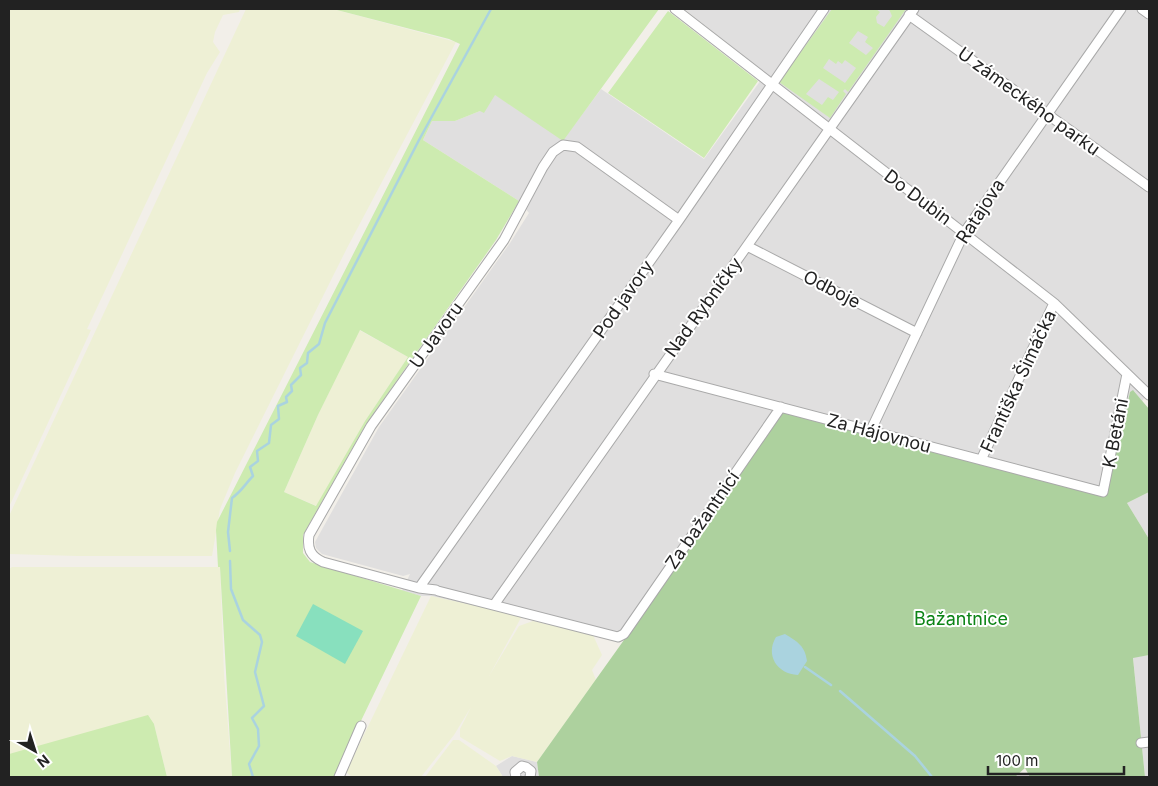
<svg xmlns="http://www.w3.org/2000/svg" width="1158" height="786" font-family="Inter,sans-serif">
<rect width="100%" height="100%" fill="#f2efe9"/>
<path fill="#e0dfdf" d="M 684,9 L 1149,9 L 1149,393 L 1142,401 L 1134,391 L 1130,392 L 1107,493 L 618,639 L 431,596 L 421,596 L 402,591 L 410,574 L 403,576 L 322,554 L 316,548 L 315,542 L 379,427 L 510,243 L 529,213 L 519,201 L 423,140 L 432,121 L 455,121 L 480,111 L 494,94 L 563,140 L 601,89 L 704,159 L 766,73 Z
M 1149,492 L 1149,539 L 1127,503 Z
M 1149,655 L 1149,777 L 1145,777 L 1133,657 Z
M 512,756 L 537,762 L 539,777 L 503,777 L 496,766 Z"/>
<path fill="#eef0d5" d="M 9,9 L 240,9 L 239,12 L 223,15 L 215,32 L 213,42 L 220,52 L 207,73 L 87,329 L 91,330 L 9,507 Z
M 246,9 L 333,9 L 456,42 L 347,248 L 235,473 L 220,509 L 212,556 L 78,556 L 9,554 L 9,516 Z
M 359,330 L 408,357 L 365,421 L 317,506 L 284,492 L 318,415 Z
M 12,567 L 220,567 L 224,675 L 232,777 L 167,777 L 154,724 L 9,754 L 9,569 Z
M 431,596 L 522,616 L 489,676 L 519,626 L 533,621 L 593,635 L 602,655 L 592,670 L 596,680 L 537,762 L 512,756 L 500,761 L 460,737 L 460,729 L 471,707 L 454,735 L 421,777 L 352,777 L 346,772 Z
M 453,740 L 459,740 L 496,766 L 503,777 L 425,777 Z"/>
<path fill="#cdebb0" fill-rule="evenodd" d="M 333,9 L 659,9 L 563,141 L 495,95 L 484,113 L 480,111 L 455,121 L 432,121 L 423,140 L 519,201 L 496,240 L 366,424 L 303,535 L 303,553 L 310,562 L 421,596 L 334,777 L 232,777 L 220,567 L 218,567 L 216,530 L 217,522 L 460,44 L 449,39 ZM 360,330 L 408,357 L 365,421 L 316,506 L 284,492 L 318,415 Z
M 832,9 L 876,9 L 880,12 L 876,17 L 877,23 L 884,27 L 892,16 L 889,9 L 906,9 L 848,92 L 845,89 L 843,91 L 846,94 L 830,118 L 779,82 ZM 858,31 L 868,37 L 865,42 L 873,48 L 866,55 L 849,43 ZM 829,59 L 836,64 L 838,61 L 842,64 L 845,60 L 856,68 L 845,83 L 823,68 ZM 819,79 L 839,92 L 833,100 L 828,97 L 822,105 L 806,94 Z
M 668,11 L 758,81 L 704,158 L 608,93 Z
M 148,715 L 154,724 L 167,777 L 9,777 L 9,754 Z"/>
<path fill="#add19e" d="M 1133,390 L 1149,409 L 1149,492 L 1127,503 L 1149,539 L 1149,655 L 1133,658 L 1145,777 L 1030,777 L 1025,768 L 1015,777 L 539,777 L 537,762 L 624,640 L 624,634 L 781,407 L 1107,493 L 1130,392 Z"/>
<path fill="#88e0be" d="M 313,604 L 363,631 L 345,664 L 296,636 Z"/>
<path fill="#aad3df" d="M 785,634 C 798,642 805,646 807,661 L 798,675 C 777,674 765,655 776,637 Z"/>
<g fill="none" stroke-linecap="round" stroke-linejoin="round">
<path stroke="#aad3df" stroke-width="2.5" d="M 230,551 L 228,532 L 232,498 C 242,491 245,484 253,476 L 250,467 L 258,461 L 257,451 L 269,443 L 271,425 L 279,419 L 278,406 L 287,402 L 286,397 L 292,391 L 291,385 L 301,375 L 300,368 L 307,363 L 308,353 L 319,344 L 325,323 L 419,140 L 491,9
M 230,561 L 231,589 L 243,620 L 260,635 L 262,642 L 255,672 L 264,706 L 252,718 L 258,729 L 259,746 L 249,764 L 253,777
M 805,667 L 831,685
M 840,691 L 915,756 L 932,777"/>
<defs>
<path id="minor" d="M 675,9 L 1054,303 L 1149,395
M 1142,9 L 1149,14
M 909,15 L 1149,187
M 747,246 L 917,333
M 654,374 L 1103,492 L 1127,374
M 870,432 L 964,233 L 1121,9
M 981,460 L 1054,303
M 419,588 L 679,220 L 824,9
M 436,590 L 419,588 L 323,562 C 310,556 307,548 309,535 L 371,426 L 504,240 L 543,167 L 553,152 L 563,145 L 577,147 L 679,220
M 438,591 L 618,637 L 624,634 L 781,407
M 494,605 L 914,9
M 1141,743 L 1149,742
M 339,777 L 361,726
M 516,777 L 515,772 L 522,766 L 526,767 L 531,771 L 530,777"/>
</defs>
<use href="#minor" stroke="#a9a9a9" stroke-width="11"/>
<use href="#minor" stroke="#fff" stroke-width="9"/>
</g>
<g text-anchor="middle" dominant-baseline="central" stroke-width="4" stroke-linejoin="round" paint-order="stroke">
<g font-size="18" fill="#222" stroke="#fff">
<text transform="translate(1029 101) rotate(36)">U zámeckého parku</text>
<text transform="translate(918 197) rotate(37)">Do Dubin</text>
<text transform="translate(980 211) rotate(-57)">Ratajova</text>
<text transform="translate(832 289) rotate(27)">Odboje</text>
<text transform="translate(623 299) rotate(-55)">Pod javory</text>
<text transform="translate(703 307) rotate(-54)">Nad Rybníčky</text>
<text transform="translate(436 335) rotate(-54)">U Javoru</text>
<text transform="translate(1018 381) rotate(-65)">Františka Šimáčka</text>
<text transform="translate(879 433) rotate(15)">Za Hájovnou</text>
<text transform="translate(1115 433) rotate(-79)">K Betáni</text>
<text transform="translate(702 520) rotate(-55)">Za bažantnicí</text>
</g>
<g font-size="18" fill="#0c8416" stroke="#fff">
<text x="961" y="618">Bažantnice</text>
</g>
</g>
<rect width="1158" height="786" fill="none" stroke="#222222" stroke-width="20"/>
<g transform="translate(35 751) rotate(141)" stroke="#ffffff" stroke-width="4" paint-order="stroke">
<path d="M0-4L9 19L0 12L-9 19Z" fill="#222222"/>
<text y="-8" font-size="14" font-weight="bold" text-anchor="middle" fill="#222222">N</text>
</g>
<path d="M988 766v8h136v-8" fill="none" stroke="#222222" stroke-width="2.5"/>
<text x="996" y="766" font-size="15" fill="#222222" stroke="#ffffff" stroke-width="4" paint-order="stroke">100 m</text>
</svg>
